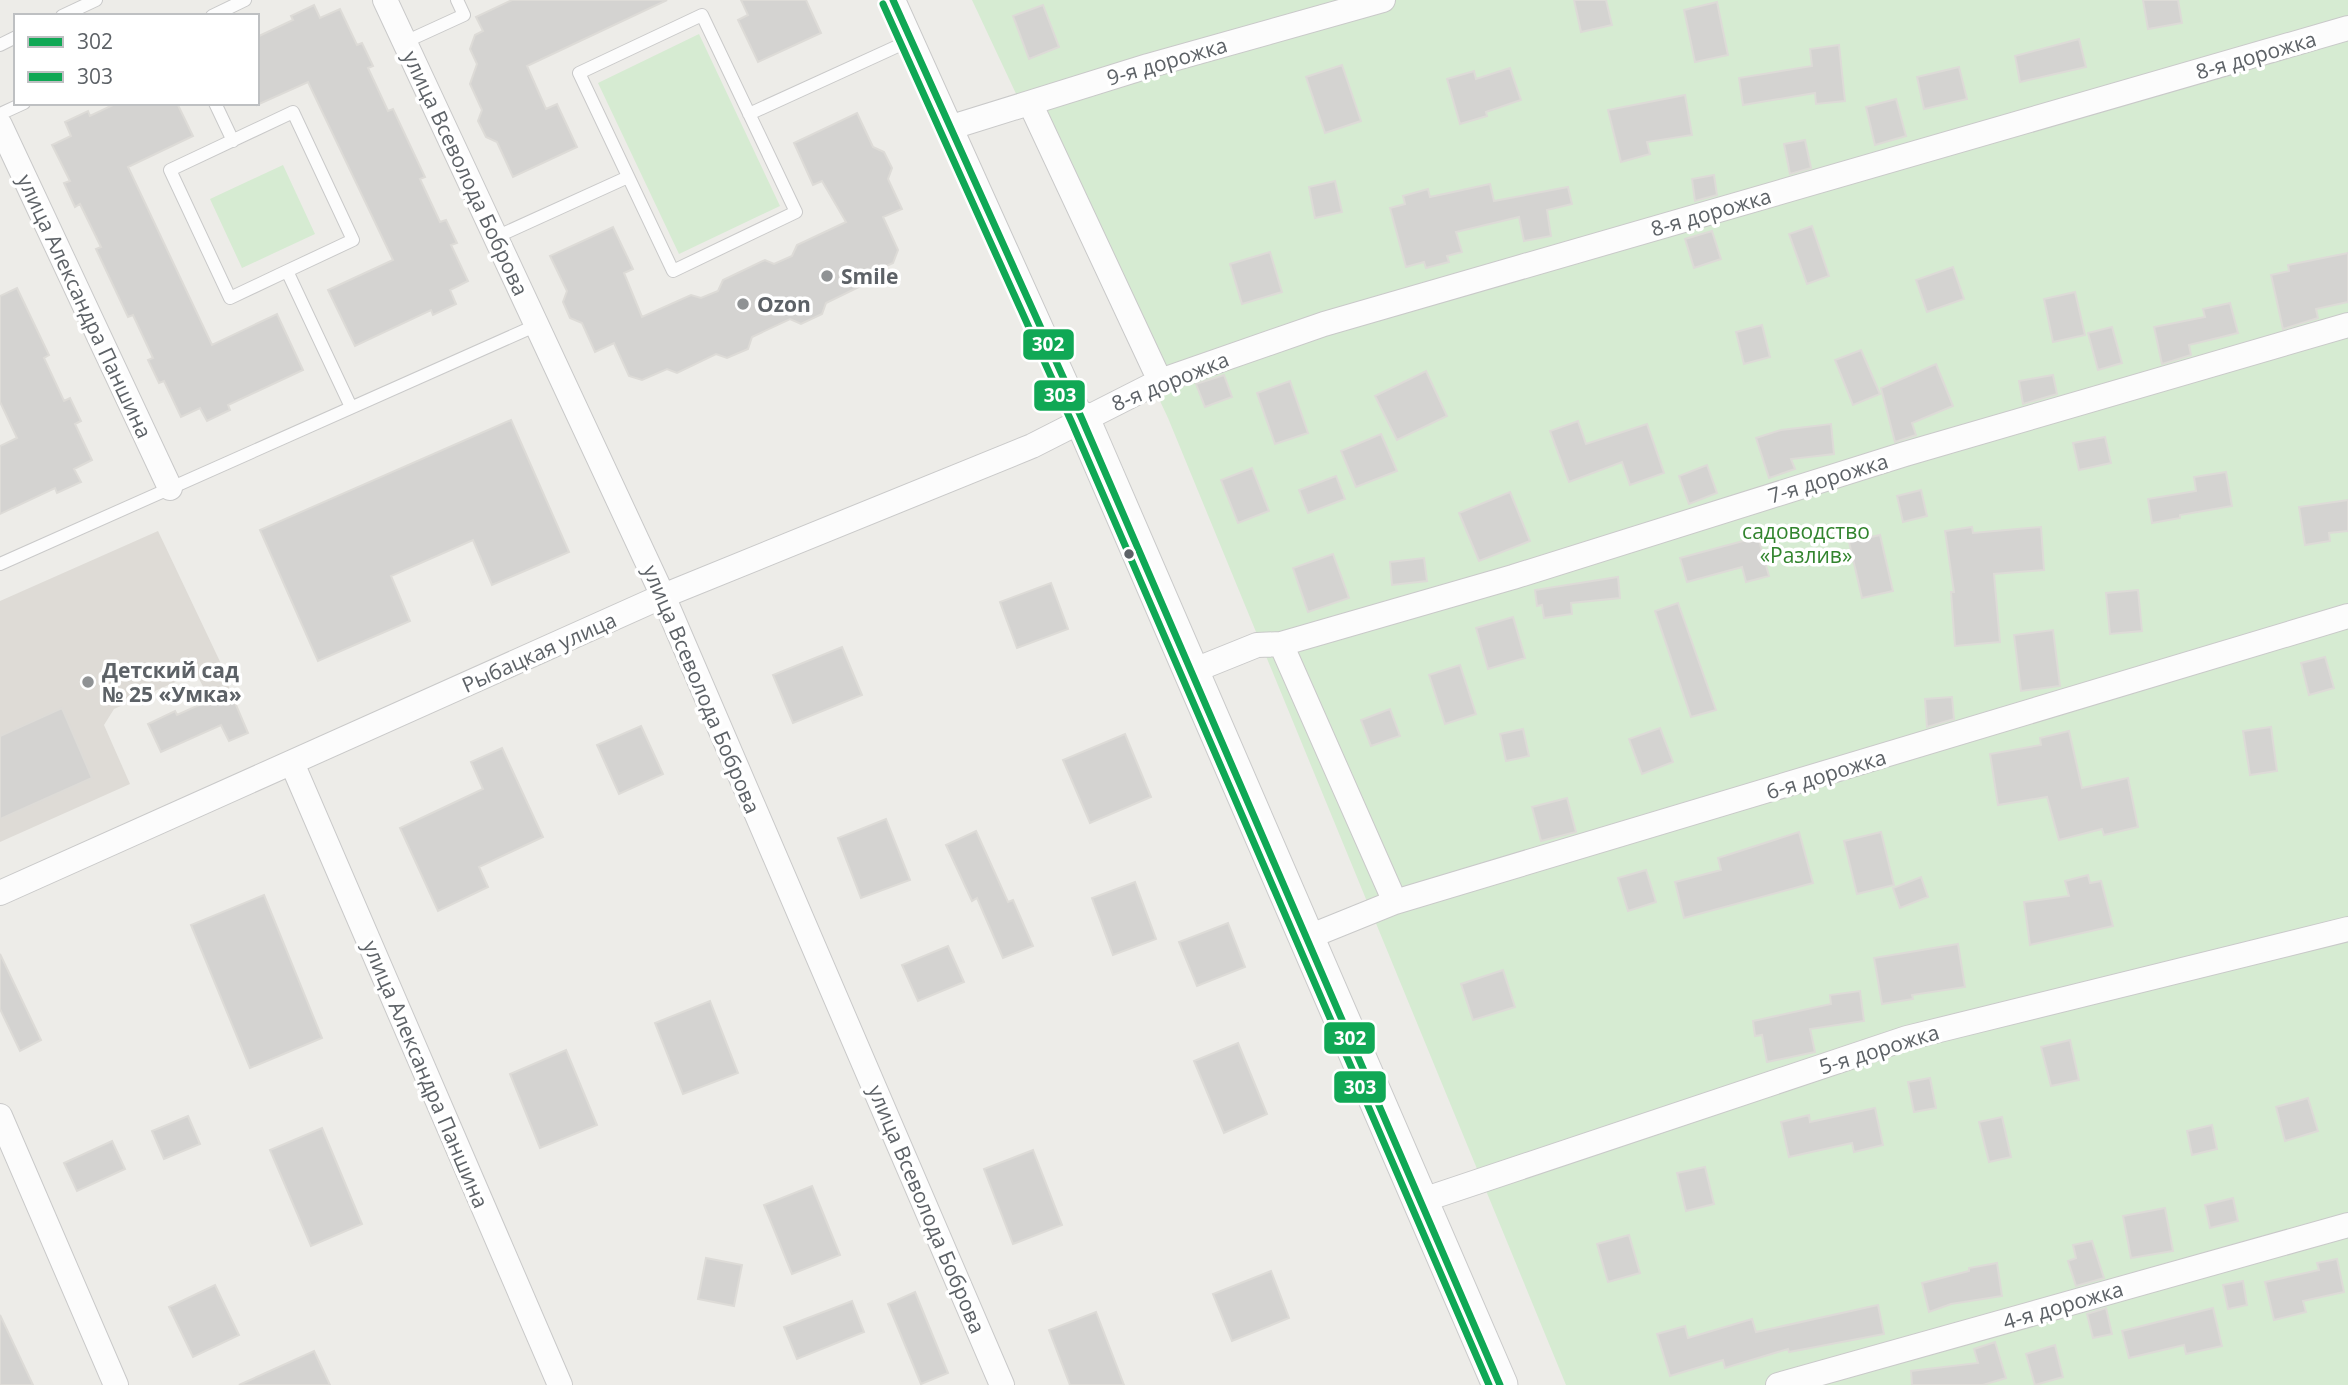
<svg xmlns="http://www.w3.org/2000/svg" width="2348" height="1385" font-family="'Open Sans',sans-serif">
<rect width="100%" height="100%" fill="#edece8"/>
<path fill="#dedbd6" d="M 158,531 L 224,670 L 230,691 L 210,700 L 196,673 L 114,709 L 104,725 L 130,784 L 0,842 L 0,601 Z"/>
<path fill="#d6ebd2" d="M 972,0 L 2348,0 L 2348,1385 L 1566,1385 L 1168,418 Z
M 699,34 L 780,206 L 679,254 L 598,83 Z
M 283,165 L 315,234 L 242,268 L 210,199 Z"/>
<path fill="#d4d3d1" stroke="#dddbd7" stroke-width="2" d="M 512,0 L 667,0 L 527,66 L 546,109 L 557,104 L 577,147 L 513,177 L 497,142 L 486,137 L 478,121 L 482,110 L 470,84 L 477,64 L 470,49 L 475,35 L 483,31 L 476,17 Z
M 741,0 L 806,0 L 821,33 L 758,62 L 738,20 L 748,15 Z
M 1574,0 L 1606,0 L 1612,25 L 1581,32 Z
M 2143,0 L 2178,0 L 2182,23 L 2148,29 Z
M 1717,2 L 1728,55 L 1695,62 L 1684,10 Z
M 314,5 L 320,18 L 340,9 L 357,45 L 362,43 L 373,66 L 368,68 L 388,111 L 393,109 L 425,177 L 420,179 L 440,222 L 446,220 L 457,243 L 451,245 L 468,281 L 450,290 L 456,304 L 433,315 L 431,310 L 355,346 L 328,290 L 393,260 L 308,82 L 257,105 L 257,37 L 293,20 L 291,16 Z
M 1043,5 L 1059,47 L 1029,59 L 1013,16 Z
M 2079,39 L 2086,67 L 2020,82 L 2015,56 Z
M 1839,45 L 1845,101 L 1816,104 L 1815,93 L 1743,105 L 1739,78 L 1812,66 L 1810,49 Z
M 1342,65 L 1361,121 L 1325,133 L 1306,77 Z
M 1959,67 L 1967,99 L 1924,109 L 1917,77 Z
M 1510,68 L 1521,100 L 1486,112 L 1487,116 L 1460,124 L 1447,79 L 1474,71 L 1476,79 Z
M 1685,95 L 1692,135 L 1647,142 L 1650,154 L 1621,162 L 1608,110 Z
M 1896,99 L 1906,136 L 1875,145 L 1866,107 Z
M 117,103 L 177,103 L 193,136 L 128,167 L 212,345 L 277,314 L 303,370 L 228,405 L 230,410 L 207,421 L 200,408 L 181,417 L 164,381 L 159,383 L 148,360 L 153,358 L 133,315 L 128,317 L 96,249 L 101,247 L 80,204 L 75,207 L 64,183 L 70,181 L 52,145 L 71,136 L 65,122 L 88,111 L 90,116 Z
M 857,113 L 873,147 L 884,152 L 892,168 L 888,179 L 902,209 L 883,217 L 898,250 L 893,263 L 869,274 L 865,284 L 826,303 L 822,314 L 801,324 L 790,319 L 752,337 L 748,349 L 727,358 L 716,354 L 677,373 L 667,369 L 642,380 L 629,376 L 614,343 L 595,352 L 582,323 L 570,318 L 563,302 L 567,291 L 550,256 L 613,227 L 633,269 L 624,273 L 642,317 L 691,295 L 701,298 L 718,291 L 723,280 L 765,260 L 774,264 L 792,256 L 797,245 L 846,222 L 822,181 L 813,185 L 794,143 Z
M 1805,140 L 1811,168 L 1790,174 L 1784,144 Z
M 1714,175 L 1717,195 L 1695,201 L 1692,179 Z
M 1335,181 L 1342,212 L 1315,218 L 1309,187 Z
M 1490,184 L 1494,201 L 1568,187 L 1572,204 L 1547,210 L 1551,236 L 1524,241 L 1519,217 L 1456,232 L 1462,252 L 1447,256 L 1449,262 L 1426,268 L 1424,262 L 1406,267 L 1390,208 L 1405,204 L 1403,196 L 1428,189 L 1430,197 Z
M 1812,226 L 1829,276 L 1807,284 L 1789,234 Z
M 1712,231 L 1721,259 L 1694,268 L 1685,239 Z
M 1270,252 L 1282,292 L 1242,304 L 1230,264 Z
M 2348,253 L 2348,302 L 2316,309 L 2318,318 L 2283,329 L 2271,275 L 2289,271 L 2288,265 Z
M 1953,267 L 1964,299 L 1927,312 L 1916,280 Z
M 17,288 L 49,355 L 44,358 L 64,401 L 70,398 L 81,421 L 75,424 L 92,460 L 74,469 L 81,482 L 57,493 L 55,488 L 0,514 L 0,446 L 17,438 L 0,402 L 0,296 Z
M 2075,292 L 2085,335 L 2053,342 L 2044,299 Z
M 2230,303 L 2238,333 L 2189,345 L 2191,355 L 2162,364 L 2154,327 L 2205,317 L 2203,309 Z
M 1762,325 L 1770,357 L 1744,364 L 1736,332 Z
M 2112,327 L 2122,363 L 2098,370 L 2088,333 Z
M 1861,350 L 1880,394 L 1853,405 L 1835,360 Z
M 1936,364 L 1953,406 L 1912,423 L 1916,435 L 1895,442 L 1881,388 Z
M 1426,371 L 1447,416 L 1397,440 L 1375,396 Z
M 1224,375 L 1232,397 L 1205,407 L 1196,384 Z
M 2053,375 L 2057,394 L 2023,404 L 2019,381 Z
M 1290,381 L 1308,433 L 1275,444 L 1257,393 Z
M 511,420 L 569,552 L 492,585 L 473,540 L 391,576 L 410,621 L 318,661 L 260,530 Z
M 1578,421 L 1586,444 L 1647,424 L 1664,473 L 1630,485 L 1622,462 L 1569,482 L 1550,431 Z
M 1831,424 L 1834,454 L 1791,459 L 1795,469 L 1769,478 L 1756,438 L 1781,430 Z
M 1381,434 L 1397,471 L 1356,487 L 1341,451 Z
M 2105,437 L 2111,463 L 2079,470 L 2073,443 Z
M 1707,465 L 1717,493 L 1689,504 L 1679,476 Z
M 1252,468 L 1269,511 L 1238,523 L 1221,480 Z
M 2226,472 L 2232,506 L 2180,515 L 2180,518 L 2152,523 L 2148,499 L 2196,491 L 2194,477 Z
M 1336,476 L 1345,499 L 1308,513 L 1299,490 Z
M 1921,490 L 1927,516 L 1903,522 L 1897,496 Z
M 1510,492 L 1530,541 L 1479,561 L 1459,513 Z
M 2348,500 L 2348,531 L 2329,533 L 2330,541 L 2305,545 L 2299,507 Z
M 1972,527 L 1973,533 L 2041,527 L 2044,570 L 1994,574 L 2000,642 L 1955,646 L 1951,592 L 1954,592 L 1945,531 Z
M 1880,535 L 1893,591 L 1862,598 L 1849,542 Z
M 1758,537 L 1769,576 L 1746,582 L 1742,567 L 1687,582 L 1680,558 Z
M 1333,554 L 1349,598 L 1308,612 L 1293,568 Z
M 1424,558 L 1427,581 L 1392,585 L 1390,562 Z
M 1618,577 L 1620,598 L 1571,603 L 1572,614 L 1544,618 L 1542,605 L 1537,606 L 1535,590 Z
M 1051,583 L 1068,629 L 1017,648 L 1000,602 Z
M 2138,590 L 2142,631 L 2110,634 L 2106,593 Z
M 1678,603 L 1716,710 L 1691,717 L 1655,611 Z
M 1513,617 L 1525,658 L 1488,669 L 1476,628 Z
M 2053,630 L 2060,686 L 2021,691 L 2014,635 Z
M 842,647 L 862,695 L 793,723 L 773,675 Z
M 2325,657 L 2334,688 L 2309,695 L 2301,663 Z
M 1460,665 L 1476,714 L 1445,724 L 1429,675 Z
M 230,691 L 248,733 L 229,741 L 221,725 L 161,752 L 148,724 L 175,711 L 177,715 Z
M 1952,697 L 1954,719 L 1927,727 L 1925,699 Z
M 62,708 L 92,778 L 0,819 L 0,736 Z
M 1390,709 L 1400,736 L 1371,746 L 1361,720 Z
M 641,726 L 663,774 L 619,794 L 597,745 Z
M 2271,727 L 2277,771 L 2250,775 L 2243,731 Z
M 1660,728 L 1673,762 L 1642,774 L 1629,739 Z
M 1523,729 L 1529,756 L 1506,761 L 1500,734 Z
M 2069,731 L 2082,788 L 2128,778 L 2138,827 L 2104,835 L 2102,829 L 2059,840 L 2047,797 L 1998,805 L 1990,754 L 2041,745 L 2040,738 Z
M 1125,734 L 1151,797 L 1090,823 L 1063,760 Z
M 502,748 L 543,837 L 479,867 L 488,887 L 438,911 L 400,828 L 483,789 L 471,762 Z
M 1567,798 L 1576,832 L 1541,841 L 1532,807 Z
M 886,819 L 910,880 L 861,898 L 838,838 Z
M 976,831 L 1008,902 L 1013,900 L 1033,946 L 1003,958 L 977,898 L 972,901 L 946,845 Z
M 1799,832 L 1813,883 L 1684,918 L 1675,882 L 1721,870 L 1718,858 Z
M 1881,832 L 1894,885 L 1857,894 L 1844,841 Z
M 1646,870 L 1656,902 L 1628,911 L 1618,878 Z
M 2088,875 L 2090,883 L 2101,881 L 2113,926 L 2030,945 L 2024,902 L 2069,896 L 2065,881 Z
M 1921,877 L 1928,897 L 1900,908 L 1893,888 Z
M 1135,882 L 1156,939 L 1113,955 L 1092,898 Z
M 264,895 L 322,1038 L 250,1068 L 191,925 Z
M 1228,923 L 1245,967 L 1197,986 L 1179,942 Z
M 1958,944 L 1965,987 L 1912,995 L 1913,999 L 1882,1004 L 1874,958 Z
M 948,946 L 964,982 L 918,1001 L 902,965 Z
M 0,954 L 41,1040 L 20,1051 L 0,1009 Z
M 1503,970 L 1515,1007 L 1473,1020 L 1461,984 Z
M 1860,991 L 1864,1021 L 1810,1029 L 1815,1052 L 1767,1062 L 1762,1035 L 1755,1036 L 1753,1021 L 1831,1004 L 1830,995 Z
M 710,1001 L 738,1073 L 683,1094 L 655,1023 Z
M 2070,1040 L 2079,1080 L 2051,1086 L 2041,1047 Z
M 1238,1043 L 1267,1114 L 1224,1133 L 1194,1061 Z
M 566,1050 L 597,1125 L 540,1148 L 510,1074 Z
M 1930,1078 L 1936,1108 L 1914,1112 L 1908,1082 Z
M 2308,1098 L 2318,1131 L 2285,1141 L 2276,1107 Z
M 1875,1108 L 1883,1145 L 1854,1152 L 1852,1143 L 1789,1157 L 1781,1122 L 1809,1115 L 1810,1122 Z
M 188,1116 L 200,1144 L 164,1159 L 152,1131 Z
M 2002,1117 L 2011,1157 L 1989,1162 L 1979,1122 Z
M 2212,1125 L 2217,1149 L 2192,1155 L 2187,1131 Z
M 322,1128 L 362,1224 L 311,1246 L 270,1150 Z
M 112,1141 L 125,1169 L 77,1191 L 64,1163 Z
M 1033,1150 L 1062,1225 L 1013,1244 L 984,1169 Z
M 1705,1167 L 1714,1204 L 1686,1211 L 1677,1173 Z
M 812,1186 L 840,1255 L 792,1274 L 764,1205 Z
M 2233,1198 L 2238,1221 L 2210,1228 L 2205,1205 Z
M 2165,1208 L 2173,1251 L 2131,1258 L 2123,1216 Z
M 1629,1235 L 1640,1273 L 1608,1282 L 1597,1244 Z
M 2092,1241 L 2104,1278 L 2076,1286 L 2068,1261 L 2076,1258 L 2073,1245 Z
M 706,1258 L 742,1265 L 734,1306 L 698,1299 Z
M 2337,1259 L 2344,1292 L 2303,1301 L 2306,1312 L 2274,1320 L 2265,1282 L 2319,1270 L 2317,1263 Z
M 1997,1263 L 2002,1296 L 1951,1304 L 1929,1312 L 1922,1283 L 1969,1271 L 1969,1268 Z
M 1271,1271 L 1289,1318 L 1232,1341 L 1213,1294 Z
M 2243,1281 L 2247,1305 L 2228,1309 L 2223,1285 Z
M 215,1285 L 239,1335 L 193,1357 L 169,1307 Z
M 915,1292 L 948,1373 L 921,1384 L 888,1304 Z
M 852,1301 L 864,1332 L 797,1359 L 784,1327 Z
M 1878,1305 L 1884,1334 L 1789,1352 L 1788,1349 L 1725,1368 L 1723,1360 L 1670,1376 L 1657,1334 L 1685,1326 L 1688,1338 L 1752,1319 L 1756,1332 Z
M 2106,1308 L 2112,1334 L 2093,1338 L 2087,1314 Z
M 2213,1308 L 2222,1346 L 2186,1354 L 2184,1345 L 2129,1358 L 2122,1331 Z
M 1096,1312 L 1124,1385 L 1070,1385 L 1049,1330 Z
M 0,1315 L 33,1385 L 0,1385 Z
M 1995,1342 L 2006,1378 L 1983,1385 L 1912,1385 L 1911,1371 L 1978,1363 L 1974,1349 Z
M 2055,1345 L 2063,1377 L 2035,1385 L 2026,1354 Z
M 314,1351 L 330,1385 L 239,1385 Z"/>
<g fill="none" stroke-linecap="round" stroke-linejoin="round">
<defs>
<path id="lane" d="M 702,15 L 796,212 L 673,271 L 579,73 Z
M 62,16 L 96,0
M 212,16 L 245,0
M 405,42 L 464,15 L 457,0
M 0,45 L 16,37
M 215,103 L 233,141
M 0,114 L 24,103
M 749,114 L 911,40
M 496,237 L 628,177
M 287,271 L 230,298 L 170,170 L 293,112 L 353,240 L 287,271 L 351,407
M 0,564 L 537,325"/>
<path id="street" d="M 385,0 L 663,596 L 1002,1385
M 893,0 L 1082,419
M 1030,103 L 1160,381
M 0,125 L 170,488
M 952,127 L 1148,66 L 1383,0
M 1281,644 L 1395,902
M 1190,672 L 1257,645 L 1281,644 L 1513,577 L 1905,454 L 2348,325
M 292,763 L 560,1385
M 0,893 L 663,596 L 1032,446 L 1160,381 L 1324,324 L 2348,28
M 1306,938 L 1395,902 L 2348,616
M 0,1116 L 116,1385
M 1420,1201 L 1907,1038 L 2348,929
M 1778,1385 L 2348,1225"/>
<path id="secondary" d="M 1082,419 L 1500,1385"/>
</defs>
<use href="#lane" stroke="#c9c9c9" stroke-width="14"/>
<use href="#street" stroke="#c9c9c9" stroke-width="26"/>
<use href="#secondary" stroke="#cacaca" stroke-width="37"/>
<use href="#lane" stroke="#fcfcfc" stroke-width="12"/>
<use href="#street" stroke="#fcfcfc" stroke-width="24"/>
<use href="#secondary" stroke="#fcfcfc" stroke-width="35"/>
<defs>
<path id="bus-1" d="M 893,0 L 1082,419 L 1500,1385"/>
<path id="bus-2" d="M 883,4 L 1072,423 L 1489,1385"/>
</defs>
<use href="#bus-1" stroke="#fff" stroke-width="12"/>
<use href="#bus-2" stroke="#fff" stroke-width="12"/>
<use href="#bus-1" stroke="#10a855" stroke-width="7"/>
<use href="#bus-2" stroke="#10a855" stroke-width="7"/>
</g>
<g fill="#8f9294" stroke="#fff" stroke-width="2.5">
<circle cx="827" cy="276" r="7"/>
<circle cx="743" cy="304" r="7"/>
<circle cx="88" cy="682" r="7"/>
</g>
<circle fill="#5d6267" stroke="#fff" stroke-width="2.5" cx="1129" cy="554" r="6"/>
<g text-anchor="middle" dominant-baseline="central" stroke-width="7" stroke-linejoin="round" paint-order="stroke">
<g font-size="21" fill="#5d6267" stroke="#fff">
<text transform="translate(2256 55) rotate(-16)">8-я дорожка</text>
<text transform="translate(1167 61) rotate(-16)">9-я дорожка</text>
<text transform="translate(466 173) rotate(65)">улица Всеволода Боброва</text>
<text transform="translate(1711 212) rotate(-16)">8-я дорожка</text>
<text transform="translate(85 306) rotate(65)">улица Александра Паншина</text>
<text transform="translate(1170 381) rotate(-22)">8-я дорожка</text>
<text transform="translate(1828 478) rotate(-17)">7-я дорожка</text>
<text transform="translate(539 652) rotate(-24)">Рыбацкая улица</text>
<text transform="translate(702 689) rotate(67)">улица Всеволода Боброва</text>
<text transform="translate(1826 774) rotate(-17)">6-я дорожка</text>
<text transform="translate(1879 1049) rotate(-17)">5-я дорожка</text>
<text transform="translate(426 1074) rotate(67)">улица Александра Паншина</text>
<text transform="translate(927 1209) rotate(67)">улица Всеволода Боброва</text>
<text transform="translate(2063 1305) rotate(-16)">4-я дорожка</text>
</g>
<g font-size="21" font-weight="bold" fill="#5d6267" stroke="#fff" text-anchor="start">
<text x="841" y="276">Smile</text>
<text x="757" y="304">Ozon</text>
<text x="102" y="670">Детский сад<tspan x="102" dy="24">№ 25 «Умка»</tspan></text>
</g>
<g font-size="21" fill="#32842e" stroke="#fff">
<text x="1806" y="531">садоводство<tspan x="1806" dy="24">«Разлив»</tspan></text>
</g>
</g>
<g stroke="#fff" stroke-width="2.5">
<rect x="1022" y="328" width="53" height="33" rx="7" fill="#10a855"/>
<rect x="1033" y="379" width="53" height="33" rx="7" fill="#10a855"/>
<rect x="1323" y="1021" width="53" height="34" rx="7" fill="#10a855"/>
<rect x="1333" y="1070" width="54" height="34" rx="7" fill="#10a855"/>
</g>
<g font-size="19" text-anchor="middle" font-weight="bold" fill="#fff">
<text x="1048" y="351">302</text>
<text x="1060" y="402">303</text>
<text x="1350" y="1045">302</text>
<text x="1360" y="1094">303</text>
</g>
<rect x="14" y="14" width="245" height="91" fill="#ffffff" stroke="#bec0c2" stroke-width="2"/>
<rect x="28" y="37" width="35" height="10" fill="#10a855" stroke="#bec0c2" stroke-width="2"/>
<text x="77" y="49" font-size="21" fill="#5d6267">302</text>
<rect x="28" y="72" width="35" height="10" fill="#10a855" stroke="#bec0c2" stroke-width="2"/>
<text x="77" y="84" font-size="21" fill="#5d6267">303</text>
</svg>
